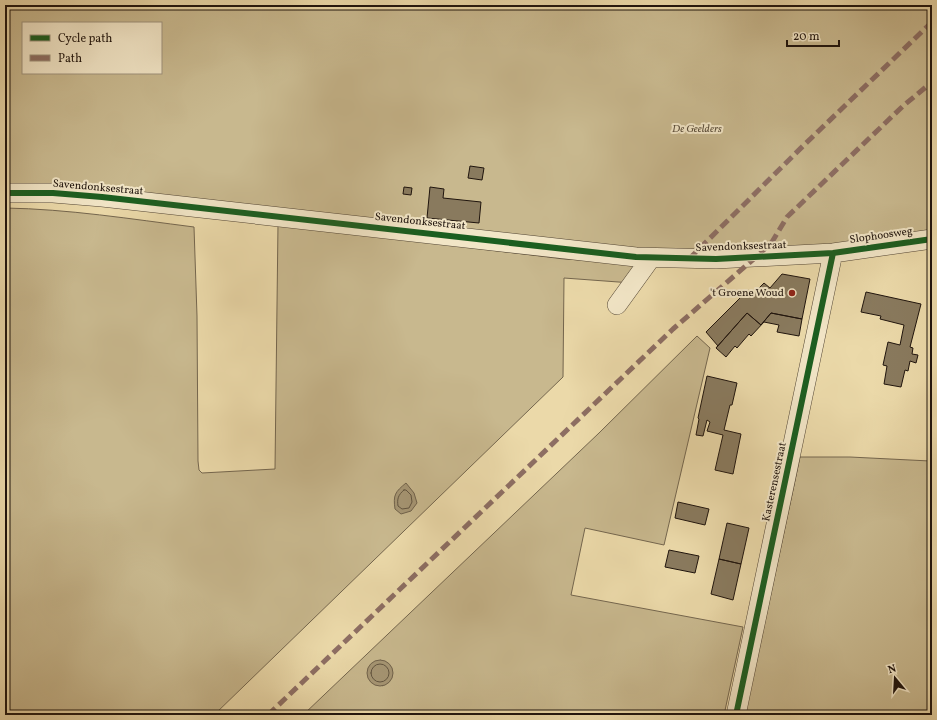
<svg xmlns="http://www.w3.org/2000/svg" width="937" height="720" font-family="Vollkorn,serif">
<rect width="100%" height="100%" fill="#ebd9a9"/>
<filter id="stains"><feTurbulence type="fractalNoise" baseFrequency=".005" numOctaves="4"/><feColorMatrix values="0 0 0 0 .2 0 0 0 0 .09 0 0 0 0 .02 0 0 0 .5 -.17"/></filter>
<radialGradient id="worn" r=".72"><stop offset=".6" stop-color="#630" stop-opacity="0"/><stop offset="1" stop-color="#630" stop-opacity=".3"/></radialGradient>
<path fill="#c8b88e" stroke="#74664e" fill-rule="evenodd" d="M 5,5 L 932,5 L 932,233 L 777,250 L 684,253 L 5,186 ZM 23,23 L 161,23 L 161,73 L 23,73 Z
M 5,208 C 68,209 131,219 194,227 L 197,316 L 198,461 L 199,470 L 202,473 L 275,469 L 278,224 L 564,259 L 640,263 L 632,283 L 564,278 L 563,377 L 214,715 L 5,715 Z
M 697,336 L 710,348 L 664,545 L 585,528 L 571,595 L 743,627 L 724,715 L 303,715 L 599,433 ZM 380,660 L 388,663 L 389,682 L 382,686 Z
M 932,438 L 932,715 L 745,715 L 800,457 L 850,457 L 930,461 Z"/>
<path fill="#a69674" stroke="#70624b" d="M 406,483 L 414,493 L 417,503 L 411,511 L 401,514 L 395,509 C 393,495 395,492 406,483 Z
M367 673a13 13 0 1 1 26 0a13 13 0 1 1-26 0Z"/>
<g fill="none" stroke-linecap="round" stroke-linejoin="round">
<path stroke="#625540" stroke-width="1" d="M 404,490 L 406,490 L 411,495 L 412,502 L 409,508 L 402,509 L 398,506 C 397,499 398,495 404,490 Z
M371 673a9 9 0 1 1 18 0a9 9 0 1 1-18 0Z"/>
</g>
<path fill="#897a5e" stroke="#1f140d" d="M 470,166 L 484,168 L 482,180 L 468,178 Z
M 404,187 L 412,188 L 411,195 L 403,194 Z
M 430,187 L 444,189 L 443,198 L 481,202 L 479,223 L 427,218 Z
M 782,274 L 810,279 L 802,319 L 771,313 L 761,325 L 747,313 L 716,348 L 718,346 L 706,332 L 748,290 L 753,294 L 764,283 L 770,288 Z
M 866,292 L 921,304 L 910,347 L 913,348 L 912,354 L 918,355 L 916,363 L 910,361 L 908,371 L 905,370 L 901,387 L 884,384 L 887,366 L 883,365 L 888,342 L 900,345 L 904,325 L 880,319 L 881,316 L 861,312 Z
M 747,313 L 761,325 L 771,313 L 802,319 L 799,336 L 777,332 L 779,325 L 764,322 L 751,336 L 749,334 L 737,348 L 735,346 L 726,357 L 716,348 Z
M 707,376 L 737,383 L 732,405 L 730,405 L 724,430 L 741,434 L 733,474 L 715,470 L 723,435 L 707,431 L 710,422 L 707,420 L 703,436 L 696,435 L 699,419 L 698,418 Z
M 678,502 L 709,509 L 705,525 L 675,518 Z
M 727,523 L 749,528 L 741,564 L 719,559 Z
M 669,550 L 699,556 L 695,573 L 665,567 Z
M 719,559 L 741,564 L 733,600 L 711,594 Z"/>
<g fill="none" stroke-linecap="round" stroke-linejoin="round">
<defs>
<path id="minor" d="M 5,193 L 53,193 L 102,197 L 636,257 L 716,259 L 833,253 L 932,239
M 617,305 L 651,258
M 736,715 L 833,253"/>
</defs>
<use href="#minor" stroke="#524534" stroke-width="20"/>
<use href="#minor" stroke="#f2e6c7" stroke-width="19"/>
<path stroke="#8d6e63" stroke-width="5" stroke-dasharray="10 5" stroke-linecap="butt" d="M 689,259 L 804,145 L 932,22
M 268,715 L 673,329 L 756,257 L 772,242 L 787,217 L 903,106 L 932,82"/>
<defs>
<path id="cycleway" d="M 5,193 L 53,193 L 102,197 L 636,257 L 716,259 L 833,253 L 932,239
M 736,715 L 833,253"/>
</defs>
<use href="#cycleway" stroke="#f2e6c7" stroke-width="8"/>
<use href="#cycleway" stroke="#1b5e20" stroke-width="6"/>
</g>
<circle fill="#8f2418" stroke="#f2e6c7" stroke-width="1.5" cx="792" cy="293" r="4"/>
<g text-anchor="middle" dominant-baseline="central" stroke-width="4" stroke-linejoin="round" paint-order="stroke">
<g font-size="11" font-style="italic" fill="#5a4d3a" stroke="#f2e6c7">
<text x="697" y="129">De Geelders</text>
</g>
<g font-size="11" fill="#1f140d" stroke="#f2e6c7">
<text transform="translate(98 188) rotate(5)">Savendonksestraat</text>
<text transform="translate(420 222) rotate(6)">Savendonksestraat</text>
<text transform="translate(881 236) rotate(-8)">Slophoosweg</text>
<text transform="translate(741 247) rotate(-2)">Savendonksestraat</text>
<text transform="translate(775 482) rotate(-78)">Kasterensestraat</text>
</g>
<g font-size="11" fill="#1f140d" stroke="#f2e6c7" text-anchor="end">
<text x="784" y="293">'t Groene Woud</text>
</g>
</g>
<rect width="937" height="720" fill="none" stroke="#ebd9a9" stroke-width="20"/>
<rect x="6" y="6" width="925" height="708" fill="none" stroke="#1f140d" stroke-width="2"/>
<rect x="10" y="10" width="917" height="700" fill="none" stroke="#1f140d"/>
<rect x="22" y="22" width="140" height="52" fill="#f2e6c7" stroke="#9e927d"/>
<rect x="30" y="35" width="20" height="6" fill="#1b5e20" stroke="#9e927d"/>
<text x="58" y="42" font-size="12" fill="#1f140d">Cycle path</text>
<rect x="30" y="55" width="20" height="6" fill="#8d6e63" stroke="#9e927d"/>
<text x="58" y="62" font-size="12" fill="#1f140d">Path</text>
<g transform="translate(895 678) rotate(342)" stroke="#f2e6c7" stroke-width="3" paint-order="stroke">
<path d="M0-3L7 15L0 10L-7 15Z" fill="#1f140d"/>
<text y="-6" font-size="11" font-weight="bold" text-anchor="middle" fill="#1f140d">N</text>
</g>
<path d="M787 40v6h52v-6" fill="none" stroke="#1f140d" stroke-width="2"/>
<text x="793" y="40" font-size="12" fill="#1f140d" stroke="#f2e6c7" stroke-width="3" paint-order="stroke">20 m</text>
<rect width="100%" height="100%" filter="url(#stains)"/>
<rect width="100%" height="100%" fill="url(#worn)"/>
</svg>
